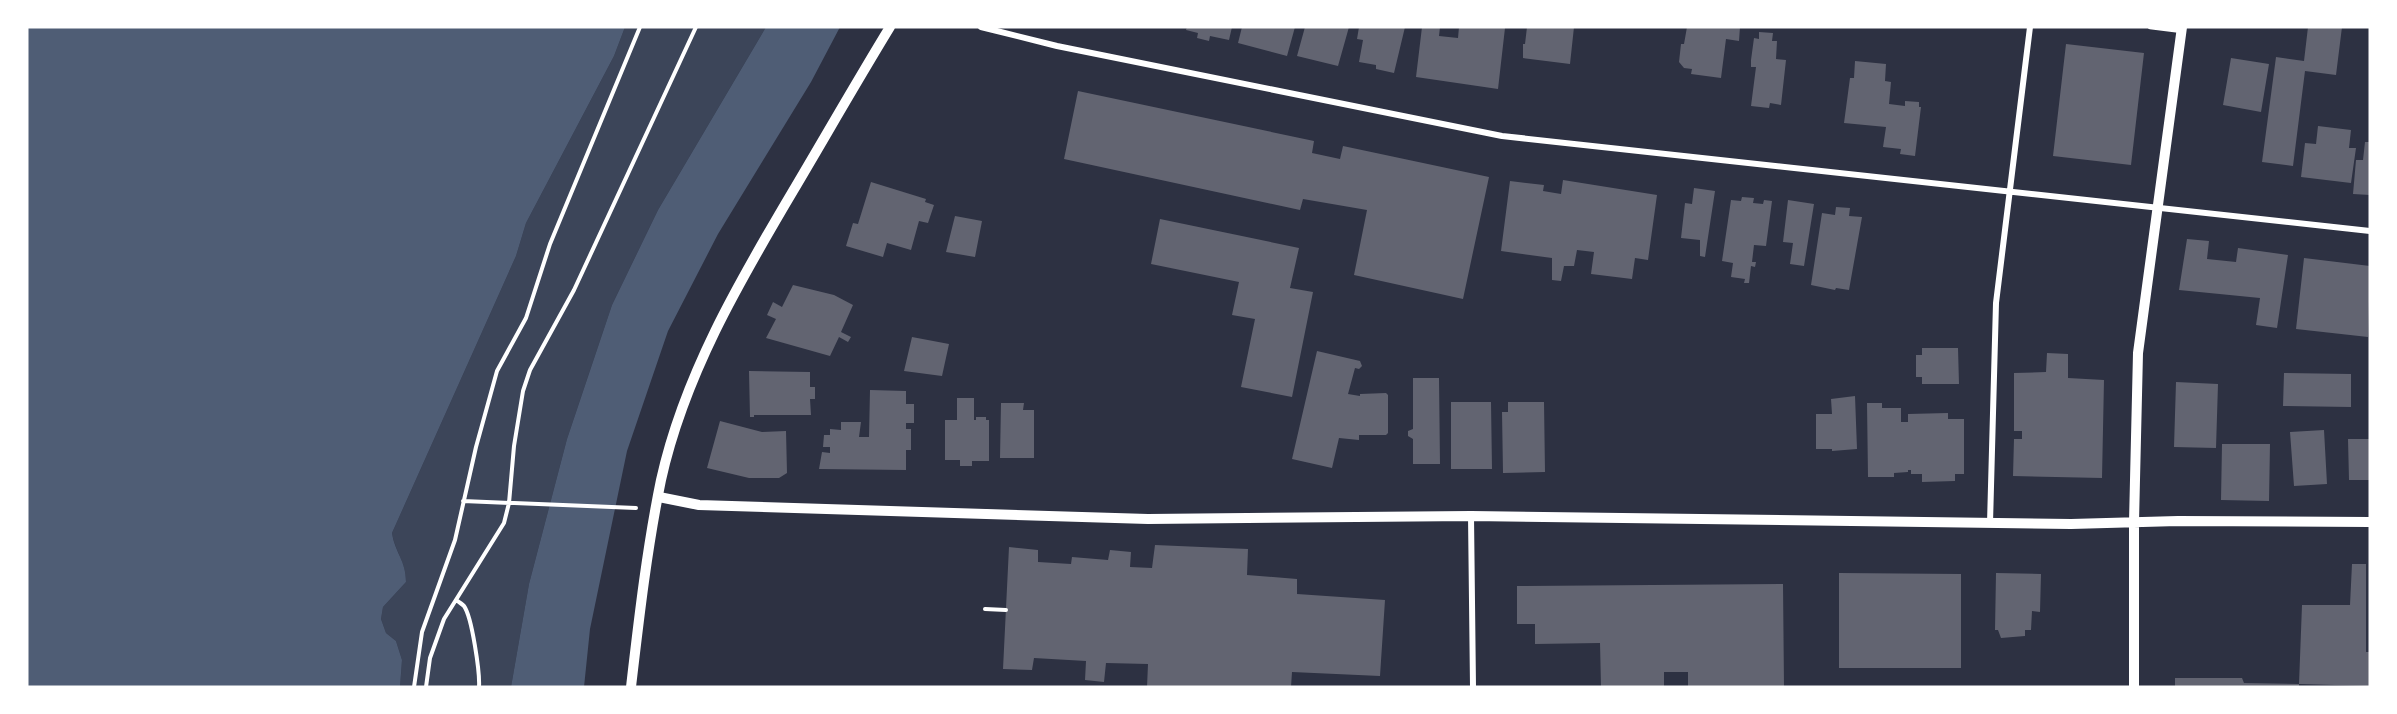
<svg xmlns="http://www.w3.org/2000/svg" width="2397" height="714" font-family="Barlow,sans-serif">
<rect width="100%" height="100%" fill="#2d3142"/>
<path fill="#3c4559" d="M 625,27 L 766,27 L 658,210 L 612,305 L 567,439 L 529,584 L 511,687 L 400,687 L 402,660 L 396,641 L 386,633 L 381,619 L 383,607 L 406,582 C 406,561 395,552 392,533 L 516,256 L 526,223 L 614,56 Z"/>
<path fill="#4f5d75" d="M 27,27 L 625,27 L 614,56 L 526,223 L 516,256 L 392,533 C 395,553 406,560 406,582 L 383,607 L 381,619 L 386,633 L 396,641 L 402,660 L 400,687 L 27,687 Z
M 766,27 L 840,27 L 811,82 L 718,234 L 668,331 L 627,451 L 590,629 L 584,687 L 511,687 L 529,584 L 567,439 L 612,305 L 658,210 Z"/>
<path fill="#626471" d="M 1187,27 L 1232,27 L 1229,40 L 1210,36 L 1209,41 L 1197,38 L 1198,33 L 1186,30 Z
M 1242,27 L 1295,27 L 1287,56 L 1238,43 Z
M 1305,27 L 1349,27 L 1338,66 L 1297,56 Z
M 1359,27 L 1405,27 L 1394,73 L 1376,69 L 1376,65 L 1359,62 L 1363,40 L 1357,39 Z
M 1422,27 L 1440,27 L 1439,36 L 1458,38 L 1459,27 L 1505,28 L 1498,89 L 1416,77 Z
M 1527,27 L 1574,27 L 1570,64 L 1523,58 L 1523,44 L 1525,44 Z
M 1687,27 L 1740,27 L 1739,41 L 1726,39 L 1721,78 L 1691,74 L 1692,69 L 1684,68 L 1679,62 L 1681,44 L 1684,44 Z
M 2308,27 L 2342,27 L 2336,75 L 2305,71 L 2293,166 L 2262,162 L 2276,57 L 2304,61 Z
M 1759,32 L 1773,33 L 1772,41 L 1777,41 L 1776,59 L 1786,60 L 1781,105 L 1770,103 L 1769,108 L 1751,106 L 1756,67 L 1751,67 L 1751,60 L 1754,38 L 1759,39 Z
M 2066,44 L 2144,53 L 2131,165 L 2053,156 Z
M 2231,58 L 2269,64 L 2261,112 L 2223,105 Z
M 1855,61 L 1886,64 L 1885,81 L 1891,82 L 1889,104 L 1905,106 L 1905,101 L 1919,102 L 1919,107 L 1921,107 L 1915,156 L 1900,154 L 1901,149 L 1883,147 L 1886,127 L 1844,123 L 1850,78 L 1854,78 Z
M 1078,91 L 1314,141 L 1312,153 L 1340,159 L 1343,146 L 1489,177 L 1463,299 L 1354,275 L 1367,210 L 1303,199 L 1300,210 L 1064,159 Z
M 2318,126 L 2351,130 L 2349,148 L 2356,148 L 2351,183 L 2301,177 L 2305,143 L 2316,144 Z
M 2365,142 L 2370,142 L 2370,195 L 2353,194 L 2356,160 L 2363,160 Z
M 1563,180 L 1657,195 L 1648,260 L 1635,258 L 1632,279 L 1591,274 L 1594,252 L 1577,250 L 1574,266 L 1564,266 L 1561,281 L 1552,280 L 1552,258 L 1501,251 L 1510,181 L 1544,185 L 1543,191 L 1561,194 Z
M 871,182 L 926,199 L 925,202 L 934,205 L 928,223 L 919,221 L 911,250 L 887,243 L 883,257 L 846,246 L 853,223 L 858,224 Z
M 1694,188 L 1715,191 L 1705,257 L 1700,256 L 1700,240 L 1681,238 L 1685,203 L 1692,204 Z
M 1742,197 L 1754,198 L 1753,203 L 1763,204 L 1764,200 L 1772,201 L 1766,246 L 1754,245 L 1752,262 L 1756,262 L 1755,267 L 1751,266 L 1749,283 L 1744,283 L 1745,279 L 1731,277 L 1733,263 L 1722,261 L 1731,200 L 1741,201 Z
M 1788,200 L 1814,204 L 1804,266 L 1790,264 L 1793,243 L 1783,242 Z
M 1836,207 L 1850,208 L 1849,216 L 1862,217 L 1849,290 L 1836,288 L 1835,290 L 1811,285 L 1822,213 L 1835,215 Z
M 955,216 L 982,221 L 975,257 L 946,252 Z
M 1160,219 L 1299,248 L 1290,288 L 1313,292 L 1292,397 L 1241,387 L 1255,319 L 1232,315 L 1239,282 L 1151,264 Z
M 2187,239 L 2209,241 L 2207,259 L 2236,262 L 2238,248 L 2288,255 L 2277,328 L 2256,325 L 2260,298 L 2179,290 Z
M 2304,258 L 2370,266 L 2368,337 L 2296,329 Z
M 793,285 L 834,295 L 853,305 L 841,332 L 851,337 L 848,342 L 839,337 L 830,356 L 766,338 L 776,319 L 767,315 L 773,302 L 782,307 Z
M 912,337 L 949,344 L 942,376 L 904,371 Z
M 1922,348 L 1958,348 L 1959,384 L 1922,384 L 1922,377 L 1916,377 L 1916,355 L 1922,355 Z
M 1317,351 L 1360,361 L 1362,366 L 1359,369 L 1355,368 L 1348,394 L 1360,396 L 1360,394 L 1386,393 L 1388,395 L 1388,433 L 1386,435 L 1359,435 L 1359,440 L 1339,438 L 1332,468 L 1292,459 Z
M 2047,353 L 2068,354 L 2068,378 L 2104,380 L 2102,478 L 2013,476 L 2014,439 L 2022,439 L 2022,431 L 2014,431 L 2014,373 L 2046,372 Z
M 749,371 L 810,372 L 810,387 L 815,387 L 815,399 L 810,399 L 811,415 L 754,415 L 754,417 L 750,417 Z
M 2284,373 L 2351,374 L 2351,407 L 2283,406 Z
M 1413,378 L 1439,378 L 1440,464 L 1413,464 L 1413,439 L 1408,436 L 1408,431 L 1413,429 Z
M 2176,382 L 2218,384 L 2216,448 L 2174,447 Z
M 870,390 L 906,391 L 906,404 L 914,404 L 914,423 L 906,423 L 906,429 L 911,429 L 911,450 L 906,450 L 906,470 L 819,469 L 822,452 L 830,453 L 830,447 L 823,447 L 824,435 L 830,435 L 830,429 L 841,430 L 841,422 L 861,422 L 859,437 L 869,437 Z
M 1855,396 L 1857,449 L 1832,451 L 1832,449 L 1816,449 L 1816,414 L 1832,414 L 1831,399 Z
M 957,398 L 974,398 L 974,420 L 976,420 L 976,417 L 986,417 L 986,420 L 989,420 L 989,461 L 972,461 L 972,466 L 960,466 L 960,460 L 945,460 L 945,420 L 957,420 Z
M 1451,402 L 1491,402 L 1492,469 L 1451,469 Z
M 1508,402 L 1544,402 L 1545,472 L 1503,473 L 1502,412 L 1508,412 Z
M 1001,403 L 1024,403 L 1023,410 L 1034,410 L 1034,458 L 1000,458 Z
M 1867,403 L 1882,403 L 1882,408 L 1901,408 L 1901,422 L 1908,422 L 1908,414 L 1948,413 L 1948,419 L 1964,419 L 1964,474 L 1955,474 L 1955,481 L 1922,482 L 1922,474 L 1911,474 L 1911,470 L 1908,470 L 1908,472 L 1894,473 L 1894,477 L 1868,477 Z
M 720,421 L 762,432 L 786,431 L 787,473 L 779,478 L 749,478 L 707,468 Z
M 2324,430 L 2327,484 L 2294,486 L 2290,432 Z
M 2348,439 L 2370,439 L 2370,480 L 2349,480 Z
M 2222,444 L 2270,444 L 2269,501 L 2221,500 Z
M 1155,545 L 1248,549 L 1247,575 L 1297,579 L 1297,594 L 1385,600 L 1380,676 L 1292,672 L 1291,687 L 1147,687 L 1148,664 L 1106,663 L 1104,682 L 1085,680 L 1086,661 L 1034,658 L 1032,670 L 1003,669 L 1009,547 L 1038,550 L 1038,562 L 1071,564 L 1072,557 L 1108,560 L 1110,550 L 1131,552 L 1130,567 L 1152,568 Z
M 2352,564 L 2366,564 L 2366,652 L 2370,652 L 2370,686 L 2299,684 L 2302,605 L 2350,605 Z
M 1839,573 L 1961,574 L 1961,668 L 1839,668 Z
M 1996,573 L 2041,574 L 2040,612 L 2032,611 L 2031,630 L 2025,630 L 2025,636 L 2001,638 L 1998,630 L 1995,630 Z
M 1783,584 L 1784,687 L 1697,687 L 1688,686 L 1688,672 L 1664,672 L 1664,687 L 1601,687 L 1600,643 L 1535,644 L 1535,624 L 1517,624 L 1517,586 Z
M 2175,678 L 2242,678 L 2244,683 L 2299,684 L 2299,687 L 2175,687 Z"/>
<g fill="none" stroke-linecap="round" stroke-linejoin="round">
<path stroke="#fff" stroke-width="4" d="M 463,501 L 636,508
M 456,600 C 459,602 462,604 464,606 C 472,617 480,673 479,687
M 985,609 L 1006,610
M 414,687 L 422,632 L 455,540 L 476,447 L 497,371 L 526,318 L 550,244 L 640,27
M 426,687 L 430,658 L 444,619 L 504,523 L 509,503 L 514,446 L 523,391 L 530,370 L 574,290 L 696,27"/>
<path stroke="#fff" stroke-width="4.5" d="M 2150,27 L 2182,31"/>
<path stroke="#fff" stroke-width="6" d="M 981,27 L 1057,46 L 1502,136 L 2370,231
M 1471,516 L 1473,687
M 1990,523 L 1996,303 L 2030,27"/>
<path stroke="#fff" stroke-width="10" d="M 659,497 L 699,505 L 1148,519 L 1471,516 L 2071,524 L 2178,521 L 2370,522
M 631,687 C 639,618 647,548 661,480 C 684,376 739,282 793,191 C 825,137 857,81 890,27
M 2134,687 L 2134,522 L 2138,353 L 2182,27"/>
</g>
<rect width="2397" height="714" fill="none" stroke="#ffffff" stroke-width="57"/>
</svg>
